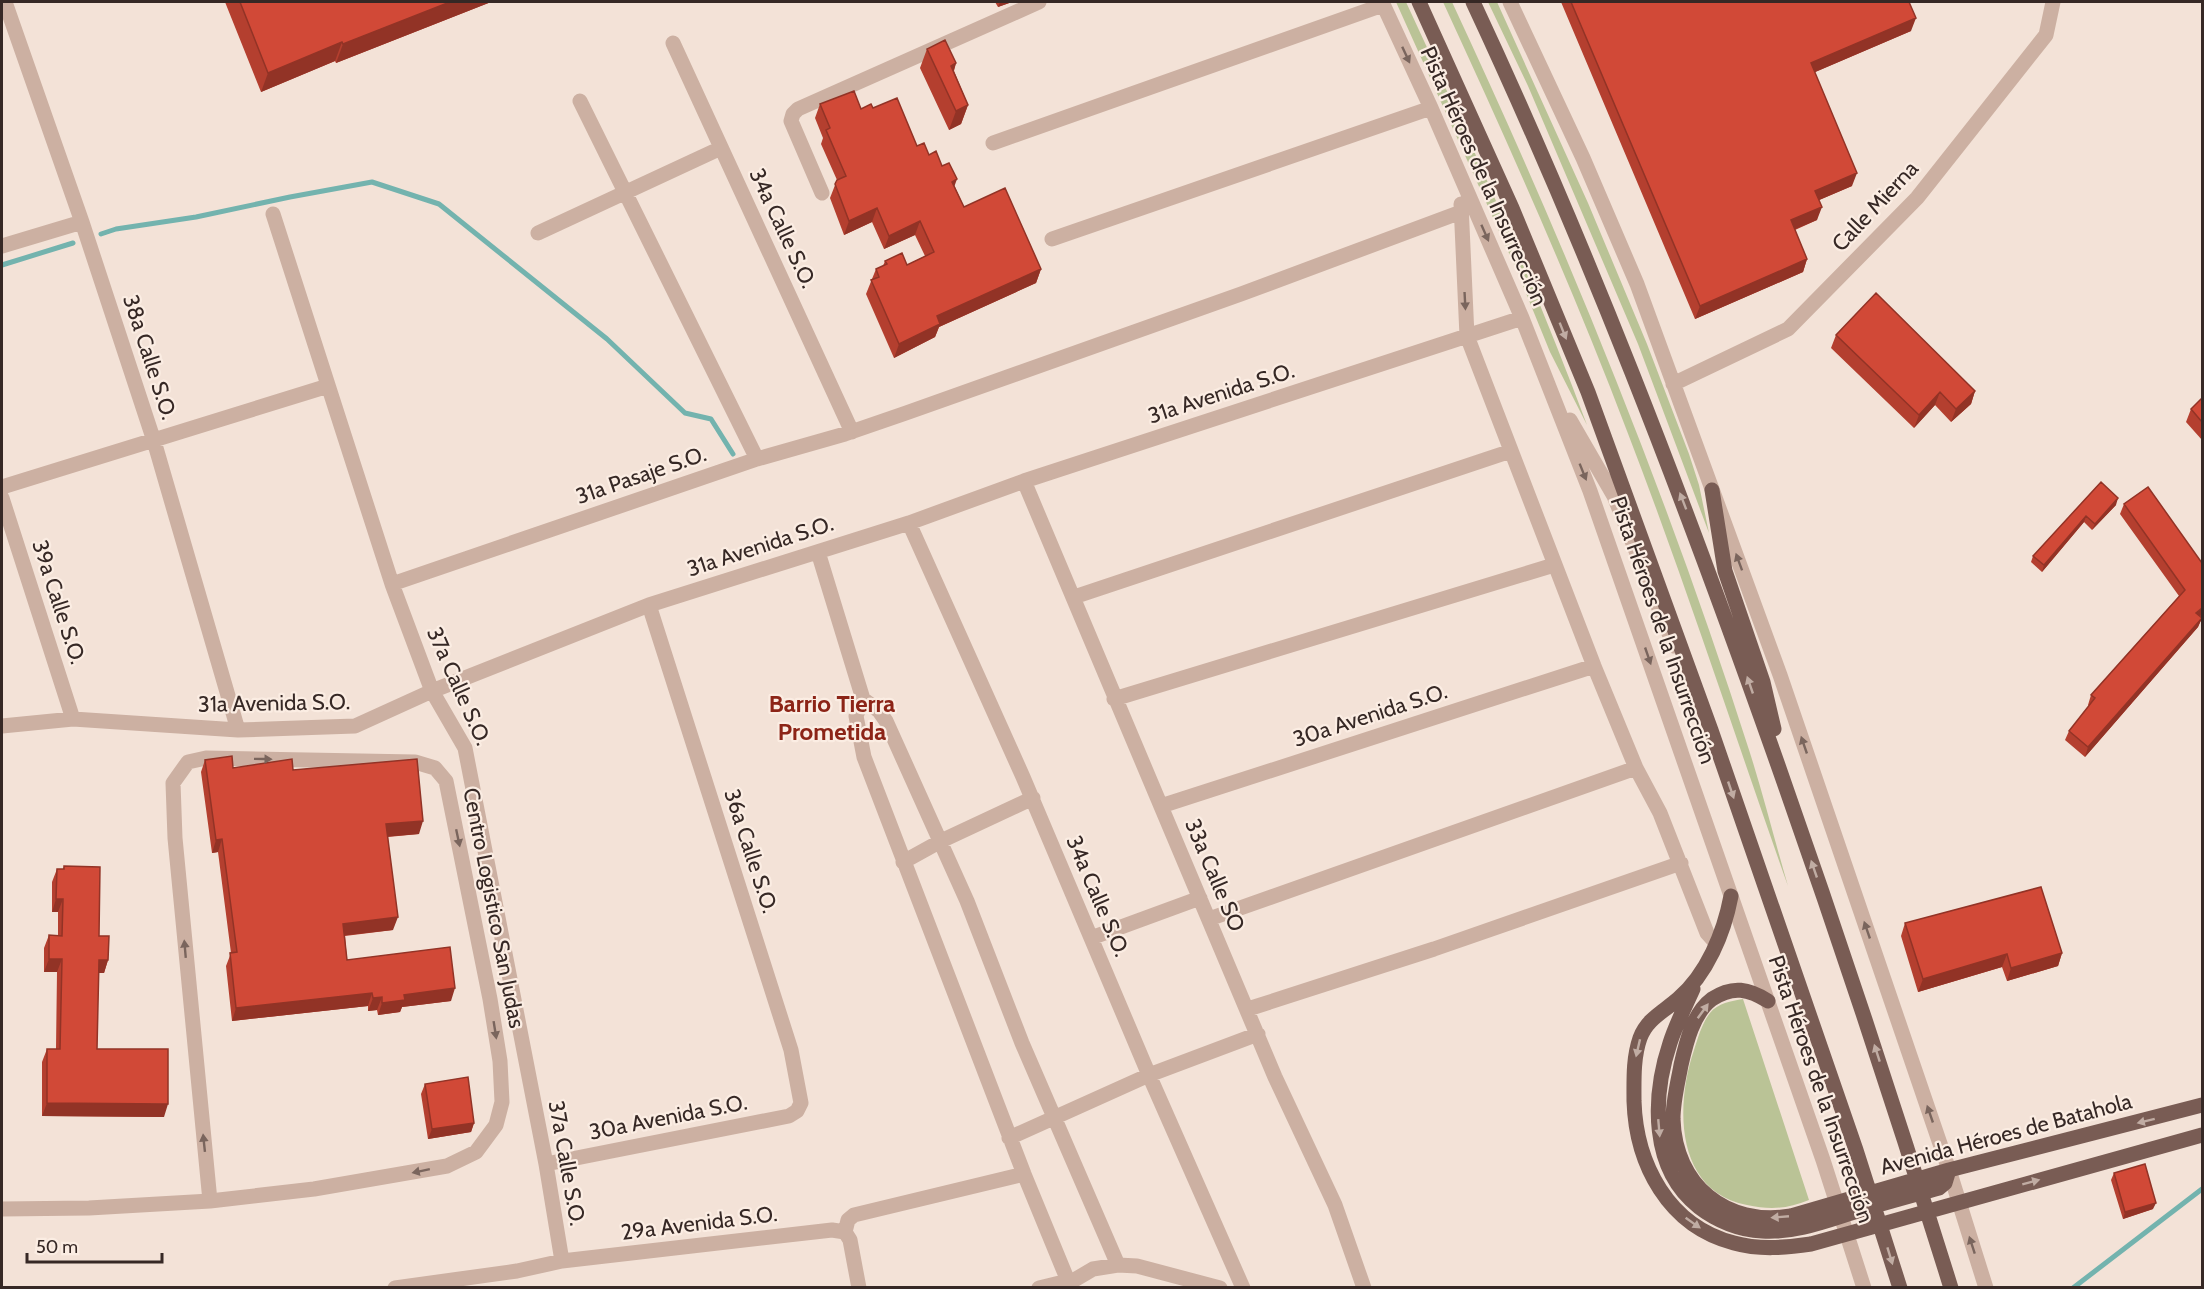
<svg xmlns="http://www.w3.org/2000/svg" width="2204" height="1289" font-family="Cabin,sans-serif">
<rect width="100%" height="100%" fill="#f3e2d7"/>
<path fill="#bac396" d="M 1396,2 L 1406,2 C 1471,141 1533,281 1587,425 L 1550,352 L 1517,271 Z
M 1443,2 L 1452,2 C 1566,246 1668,496 1750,753 C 1764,797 1775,842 1788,886 C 1734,734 1685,581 1627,431 C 1572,286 1508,143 1443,2 Z
M 1488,2 L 1497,2 L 1588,203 L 1647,344 L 1689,454 L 1699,485 L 1709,533 L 1638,344 L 1528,86 Z
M 1743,999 L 1809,1200 C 1787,1209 1770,1210 1747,1205 C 1675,1191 1675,1106 1694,1050 C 1698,1038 1702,1023 1710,1013 C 1718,1003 1731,1001 1743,999 Z"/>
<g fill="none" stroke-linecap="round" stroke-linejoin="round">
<path stroke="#73b3ae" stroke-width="5" d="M 101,234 L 116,229 L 196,217 L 290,197 L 372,182 L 439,204 L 607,339 L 685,413 L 711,419 L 733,454
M 2,265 L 73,243
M 2073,1288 L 2202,1189"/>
<path stroke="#ccb0a2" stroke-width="15" d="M 5,2 L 82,222 L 154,441 L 238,730
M 1382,2 L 1431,108 L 1522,318 L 1590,491 L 1823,1160 L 1864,1288
M 1510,2 L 1583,158 L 1637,284 L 1780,675 L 1949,1170 L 1986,1288
M 673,43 L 852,432
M 580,101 L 757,459
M 993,143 L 1383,5
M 822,193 L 791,121 L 793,114 L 798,109 L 1039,2
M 1461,204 L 1467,336 L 1594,666 L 1636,768 L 1660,813 L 1707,933 L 1716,943
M 273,214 L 392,584 L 432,691 L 465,748 L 546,1164 L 562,1261
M 538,233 L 721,148
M 1052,239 L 1431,108
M 2,246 L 82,222
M 1673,384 L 1788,329 L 1917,198 L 2046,35 L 2053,2
M 1570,420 L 1614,496 L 1674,646
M 1024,481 L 1275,1077 L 1335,1205 L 1364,1288
M 2,487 L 328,386
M 2,498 L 73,719
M 909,523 L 1023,777 L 1149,1075 L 1243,1288
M 818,552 L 863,699 L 879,711 L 886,721 L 967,901 L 1022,1043 L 1118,1265
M 392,584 L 757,459 L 845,434 L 906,413 L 1241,294 L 1461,212
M 1074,597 L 1511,451
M 863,699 L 856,716 L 864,757 L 1024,1174 L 1068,1281
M 1114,699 L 1554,565
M 2,726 L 73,719 L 238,730 L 355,726 L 432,691 L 649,605 L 909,523 L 1024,481 L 1522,318
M 1161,806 L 1594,666
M 903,862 L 941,841 L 1033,798
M 1209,919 L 1636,768
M 1091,938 L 1200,898
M 1248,1009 L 1434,949 L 1681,863
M 1009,1138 L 1149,1075 L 1258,1034
M 546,1164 L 789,1116 L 797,1111 L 801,1103 L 791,1050 L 649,605
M 2,1209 L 89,1208 L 210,1201 L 314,1189 L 447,1166 L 476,1152 L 496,1125 L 502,1102 L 500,1061 L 490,999 L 446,781 L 435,768 L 415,762 L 206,758 L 188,762 L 173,783 L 175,838 L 210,1201
M 845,1232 L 848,1220 L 854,1215 L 1024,1174
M 395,1288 L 517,1271 L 562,1261 L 832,1230 L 845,1232 L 850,1240 L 859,1288
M 1039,1288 L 1076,1279 L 1093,1269 L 1118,1265 L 1137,1266 L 1220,1288"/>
<path stroke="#795c54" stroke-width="15" d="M 1419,2 L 1512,208 L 1588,392 L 1711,730 L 1856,1150 L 1900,1288
M 1473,2 C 1587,246 1683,497 1773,751 C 1836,929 1895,1107 1951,1288
M 1712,490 L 1725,571 L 1763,682 L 1774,729
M 1731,896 C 1724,933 1707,974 1678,999 C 1663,1012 1647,1019 1640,1038 C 1633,1058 1634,1080 1634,1101 C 1636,1164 1668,1226 1734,1243 C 1759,1250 1785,1248 1811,1244 L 2202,1135
M 1693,989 C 1685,1007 1676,1024 1670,1043 C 1652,1097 1650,1169 1699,1207 C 1717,1221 1740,1230 1762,1231 C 1793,1233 1823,1222 1851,1213 C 1880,1204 1910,1196 1939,1188 L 1945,1183 L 1949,1170
M 1768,1001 C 1749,989 1733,985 1712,999 C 1693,1013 1686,1043 1681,1065 C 1678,1082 1673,1101 1673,1119 C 1675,1185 1726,1227 1791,1216 L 1949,1170 L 2202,1105"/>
</g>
<path fill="#b43f2f" d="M 225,2 L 491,2 L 336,63 L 335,61 L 261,92 Z
M 995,2 L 1012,2 L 998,7 Z
M 1561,2 L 1909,2 L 1911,31 L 1815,72 L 1852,186 L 1819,200 L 1817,220 L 1795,230 L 1807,259 L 1803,272 L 1695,319 Z
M 927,49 L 956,63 L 954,71 L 968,105 L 961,124 L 949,130 L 920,68 Z
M 820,104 L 861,109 L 873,108 L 942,166 L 955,187 L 964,207 L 1041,269 L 1036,283 L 939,327 L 935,337 L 894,358 L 866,294 L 876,269 L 883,266 L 885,261 L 907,265 L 925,256 L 915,235 L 884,249 L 872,222 L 844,235 L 830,198 L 837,180 L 821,144 L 823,138 L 815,118 Z
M 1836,335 L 1975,391 L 1971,404 L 1951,422 L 1935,405 L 1914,428 L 1831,348 Z
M 2202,398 L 2202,440 L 2186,422 L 2191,409 Z
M 2101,482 L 2116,505 L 2092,530 L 2084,522 L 2042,572 L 2031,562 L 2033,556 Z
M 2148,487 L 2200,617 L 2202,618 L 2198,627 L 2085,757 L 2065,740 L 2069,731 L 2089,706 L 2088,705 L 2091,695 L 2179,596 L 2120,514 L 2124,504 Z
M 205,760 L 233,768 L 293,770 L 419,834 L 388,837 L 393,930 L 345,936 L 347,960 L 451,1001 L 402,1007 L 400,1012 L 378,1015 L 377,1010 L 368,1011 L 368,1006 L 232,1021 L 226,966 L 231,953 L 218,852 L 212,853 L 201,772 Z
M 64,866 L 99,936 L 108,960 L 104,973 L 98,973 L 97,1049 L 164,1117 L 42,1116 L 42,1062 L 47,1049 L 56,1049 L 57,972 L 44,972 L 44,948 L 49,935 L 58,935 L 58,912 L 52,912 L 52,882 L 57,869 L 63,869 Z
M 1905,923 L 2062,953 L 2058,966 L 2007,981 L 2002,967 L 1918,992 L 1901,936 Z
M 425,1084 L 474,1123 L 471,1132 L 428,1139 L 421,1094 Z
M 2114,1173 L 2153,1209 L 2123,1219 L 2111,1180 Z"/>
<path fill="#923326" d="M 450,2 L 491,2 L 336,63 L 343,44 Z
M 1000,2 L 1012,2 L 998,7 Z
M 1916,18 L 1911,31 L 1806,76 L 1811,63 Z
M 342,42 L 335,61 L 261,92 L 268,73 Z
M 956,63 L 950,82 L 951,66 Z
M 968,105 L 961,124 L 949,130 L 956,111 Z
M 1857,173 L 1852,186 L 1810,204 L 1815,191 Z
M 957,179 L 952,193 L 952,182 Z
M 1822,207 L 1817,220 L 1786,233 L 1791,220 Z
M 877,208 L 872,222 L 844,235 L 849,221 Z
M 920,221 L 915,235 L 884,249 L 889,236 Z
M 1807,259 L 1803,272 L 1695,319 L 1700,306 Z
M 1041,269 L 1036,283 L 939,327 L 935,337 L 894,358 L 899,344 L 937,316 Z
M 1975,391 L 1971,404 L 1951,422 L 1956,409 Z
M 1940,392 L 1935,405 L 1914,428 L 1919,415 Z
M 2118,498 L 2116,505 L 2092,530 L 2095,524 Z
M 2086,516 L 2084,522 L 2042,572 L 2044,565 Z
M 2202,608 L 2202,615 L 2192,622 L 2196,613 Z
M 2202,618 L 2198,627 L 2085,757 L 2088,747 Z
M 423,821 L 419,834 L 382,837 L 386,824 Z
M 222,839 L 218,852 L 212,853 L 216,840 Z
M 56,899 L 63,899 L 58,912 L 52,912 Z
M 398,917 L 393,930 L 339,936 L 343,924 Z
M 2062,953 L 2058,966 L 2007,981 L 2011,968 Z
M 2007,954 L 2002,967 L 1918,992 L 1923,979 Z
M 49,959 L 62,959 L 57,972 L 44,972 Z
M 99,960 L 108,960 L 104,973 L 94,973 Z
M 455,988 L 451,1001 L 402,1007 L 400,1012 L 378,1015 L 382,1003 L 404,995 Z
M 372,993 L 368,1006 L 232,1021 L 236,1008 Z
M 382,997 L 377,1010 L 368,1011 L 373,998 Z
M 47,1103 L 168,1104 L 164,1117 L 42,1116 Z
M 474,1123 L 471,1132 L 428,1139 L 432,1129 Z
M 2156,1203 L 2153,1209 L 2123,1219 L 2125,1212 Z"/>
<path fill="#d14937" stroke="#923326" stroke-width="1.5" d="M 240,2 L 450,2 L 343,44 L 342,42 L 268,73 Z
M 1571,2 L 1909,2 L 1916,18 L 1811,63 L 1857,173 L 1815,191 L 1822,207 L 1791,220 L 1807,259 L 1700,306 Z
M 945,40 L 956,63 L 951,66 L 968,105 L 956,111 L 927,49 Z
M 854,91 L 861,109 L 871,104 L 873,108 L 897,98 L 917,146 L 924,143 L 929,155 L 936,151 L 942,166 L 949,163 L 957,179 L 952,182 L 964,207 L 1005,188 L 1041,269 L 937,316 L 940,324 L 899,344 L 871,280 L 879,277 L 876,269 L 887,264 L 885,261 L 902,253 L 907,265 L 934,252 L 920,221 L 889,236 L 877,208 L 849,221 L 835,184 L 837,180 L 846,176 L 826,130 L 830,128 L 820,104 Z
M 1876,293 L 1975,391 L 1956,409 L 1940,392 L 1919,415 L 1836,335 Z
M 2202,398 L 2202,422 L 2191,409 Z
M 2101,482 L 2118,498 L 2095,524 L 2086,516 L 2044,565 L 2033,556 Z
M 2148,487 L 2202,563 L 2202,608 L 2196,613 L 2202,618 L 2088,747 L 2069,731 L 2095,698 L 2091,695 L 2185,590 L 2124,504 Z
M 232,756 L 233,768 L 292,759 L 293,770 L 417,759 L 423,821 L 386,824 L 398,917 L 343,924 L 347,960 L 450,947 L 455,988 L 404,995 L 405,1000 L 382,1003 L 382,997 L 373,998 L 372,993 L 236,1008 L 230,953 L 237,952 L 222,839 L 216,840 L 205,760 Z
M 64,866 L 100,867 L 99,936 L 109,936 L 108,960 L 99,960 L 97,1049 L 168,1049 L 168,1104 L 47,1103 L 47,1049 L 60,1049 L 62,959 L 49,959 L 49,935 L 62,936 L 63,899 L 56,899 L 57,869 L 64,869 Z
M 2041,887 L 2062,953 L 2011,968 L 2007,954 L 1923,979 L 1905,923 Z
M 468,1077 L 474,1123 L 432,1129 L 425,1084 Z
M 2145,1164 L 2156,1203 L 2125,1212 L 2114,1173 Z"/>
<defs><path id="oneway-solid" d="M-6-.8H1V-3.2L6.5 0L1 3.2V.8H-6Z" transform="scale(1.5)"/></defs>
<g fill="#7a655d">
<use href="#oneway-solid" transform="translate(1406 55) rotate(65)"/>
<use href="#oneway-solid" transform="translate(1485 233) rotate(66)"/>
<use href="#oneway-solid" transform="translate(1465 301) rotate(87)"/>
<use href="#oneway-solid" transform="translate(1583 472) rotate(68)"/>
<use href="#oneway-solid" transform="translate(1739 562) rotate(-110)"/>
<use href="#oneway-solid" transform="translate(1648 656) rotate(71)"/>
<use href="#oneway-solid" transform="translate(1804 745) rotate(-109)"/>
<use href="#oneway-solid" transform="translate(263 759) rotate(1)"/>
<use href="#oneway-solid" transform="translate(458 838) rotate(78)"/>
<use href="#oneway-solid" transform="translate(1867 930) rotate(-109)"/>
<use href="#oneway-solid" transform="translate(185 949) rotate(-95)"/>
<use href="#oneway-solid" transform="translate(495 1030) rotate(81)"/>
<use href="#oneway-solid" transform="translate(1930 1114) rotate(-109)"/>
<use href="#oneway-solid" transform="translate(204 1143) rotate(-96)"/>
<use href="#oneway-solid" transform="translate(421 1171) rotate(168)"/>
<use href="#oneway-solid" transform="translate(1972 1245) rotate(-108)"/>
</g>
<g fill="#c0aca3">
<use href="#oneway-solid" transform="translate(1563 331) rotate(68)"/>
<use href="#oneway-solid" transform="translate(1683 501) rotate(-111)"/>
<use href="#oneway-solid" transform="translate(1750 685) rotate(-109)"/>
<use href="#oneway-solid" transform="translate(1731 790) rotate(71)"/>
<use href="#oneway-solid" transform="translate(1814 869) rotate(-109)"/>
<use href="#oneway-solid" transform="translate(1703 1011) rotate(-54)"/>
<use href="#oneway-solid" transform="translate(1638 1048) rotate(103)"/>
<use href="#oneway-solid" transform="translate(1877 1053) rotate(-108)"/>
<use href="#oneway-solid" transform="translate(2146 1121) rotate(166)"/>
<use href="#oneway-solid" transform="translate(1659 1128) rotate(85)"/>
<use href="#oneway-solid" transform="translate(2031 1182) rotate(-15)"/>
<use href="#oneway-solid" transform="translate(1780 1217) rotate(175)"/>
<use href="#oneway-solid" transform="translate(1693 1223) rotate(35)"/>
<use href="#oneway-solid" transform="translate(1890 1256) rotate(73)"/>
</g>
<g text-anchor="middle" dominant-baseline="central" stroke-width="4.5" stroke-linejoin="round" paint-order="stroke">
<g font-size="22" fill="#362825" stroke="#fbede3">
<text transform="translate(1484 176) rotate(66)">Pista Héroes de la Insurrección</text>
<text transform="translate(1875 206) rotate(-47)">Calle Mierna</text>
<text transform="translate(783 228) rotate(65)">34a Calle S.O.</text>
<text transform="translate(150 357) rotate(72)">38a Calle S.O.</text>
<text transform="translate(1221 393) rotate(-18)">31a Avenida S.O.</text>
<text transform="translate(641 475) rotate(-19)">31a Pasaje S.O.</text>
<text transform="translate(760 546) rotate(-18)">31a Avenida S.O.</text>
<text transform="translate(59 602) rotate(72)">39a Calle S.O.</text>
<text transform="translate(1663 630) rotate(71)">Pista Héroes de la Insurrección</text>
<text transform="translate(459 686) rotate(66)">37a Calle S.O.</text>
<text transform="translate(274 703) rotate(-1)">31a Avenida S.O.</text>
<text transform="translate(1370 715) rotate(-18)">30a Avenida S.O.</text>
<text transform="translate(751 851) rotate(72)">36a Calle S.O.</text>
<text transform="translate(1215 875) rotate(67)">33a Calle SO</text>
<text transform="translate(1098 896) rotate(67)">34a Calle S.O.</text>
<text transform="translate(494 908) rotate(79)">Centro Logistico San Judas</text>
<text transform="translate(1821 1089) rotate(71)">Pista Héroes de la Insurrección</text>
<text transform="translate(668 1117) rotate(-11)">30a Avenida S.O.</text>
<text transform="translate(2006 1134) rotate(-15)">Avenida Héroes de Batahola</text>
<text transform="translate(567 1163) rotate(80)">37a Calle S.O.</text>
<text transform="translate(699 1223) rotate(-7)">29a Avenida S.O.</text>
</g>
<g font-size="24" font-weight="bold" fill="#8c2417" stroke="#fbede3">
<text x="832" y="703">Barrio Tierra<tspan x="832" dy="28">Prometida</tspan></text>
</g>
</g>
<rect width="2204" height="1289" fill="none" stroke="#362825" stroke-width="6"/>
<path d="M27 1253v9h135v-9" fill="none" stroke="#362825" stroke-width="3"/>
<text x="36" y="1253" font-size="18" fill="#362825" stroke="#fbede3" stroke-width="4.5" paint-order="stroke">50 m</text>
</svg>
